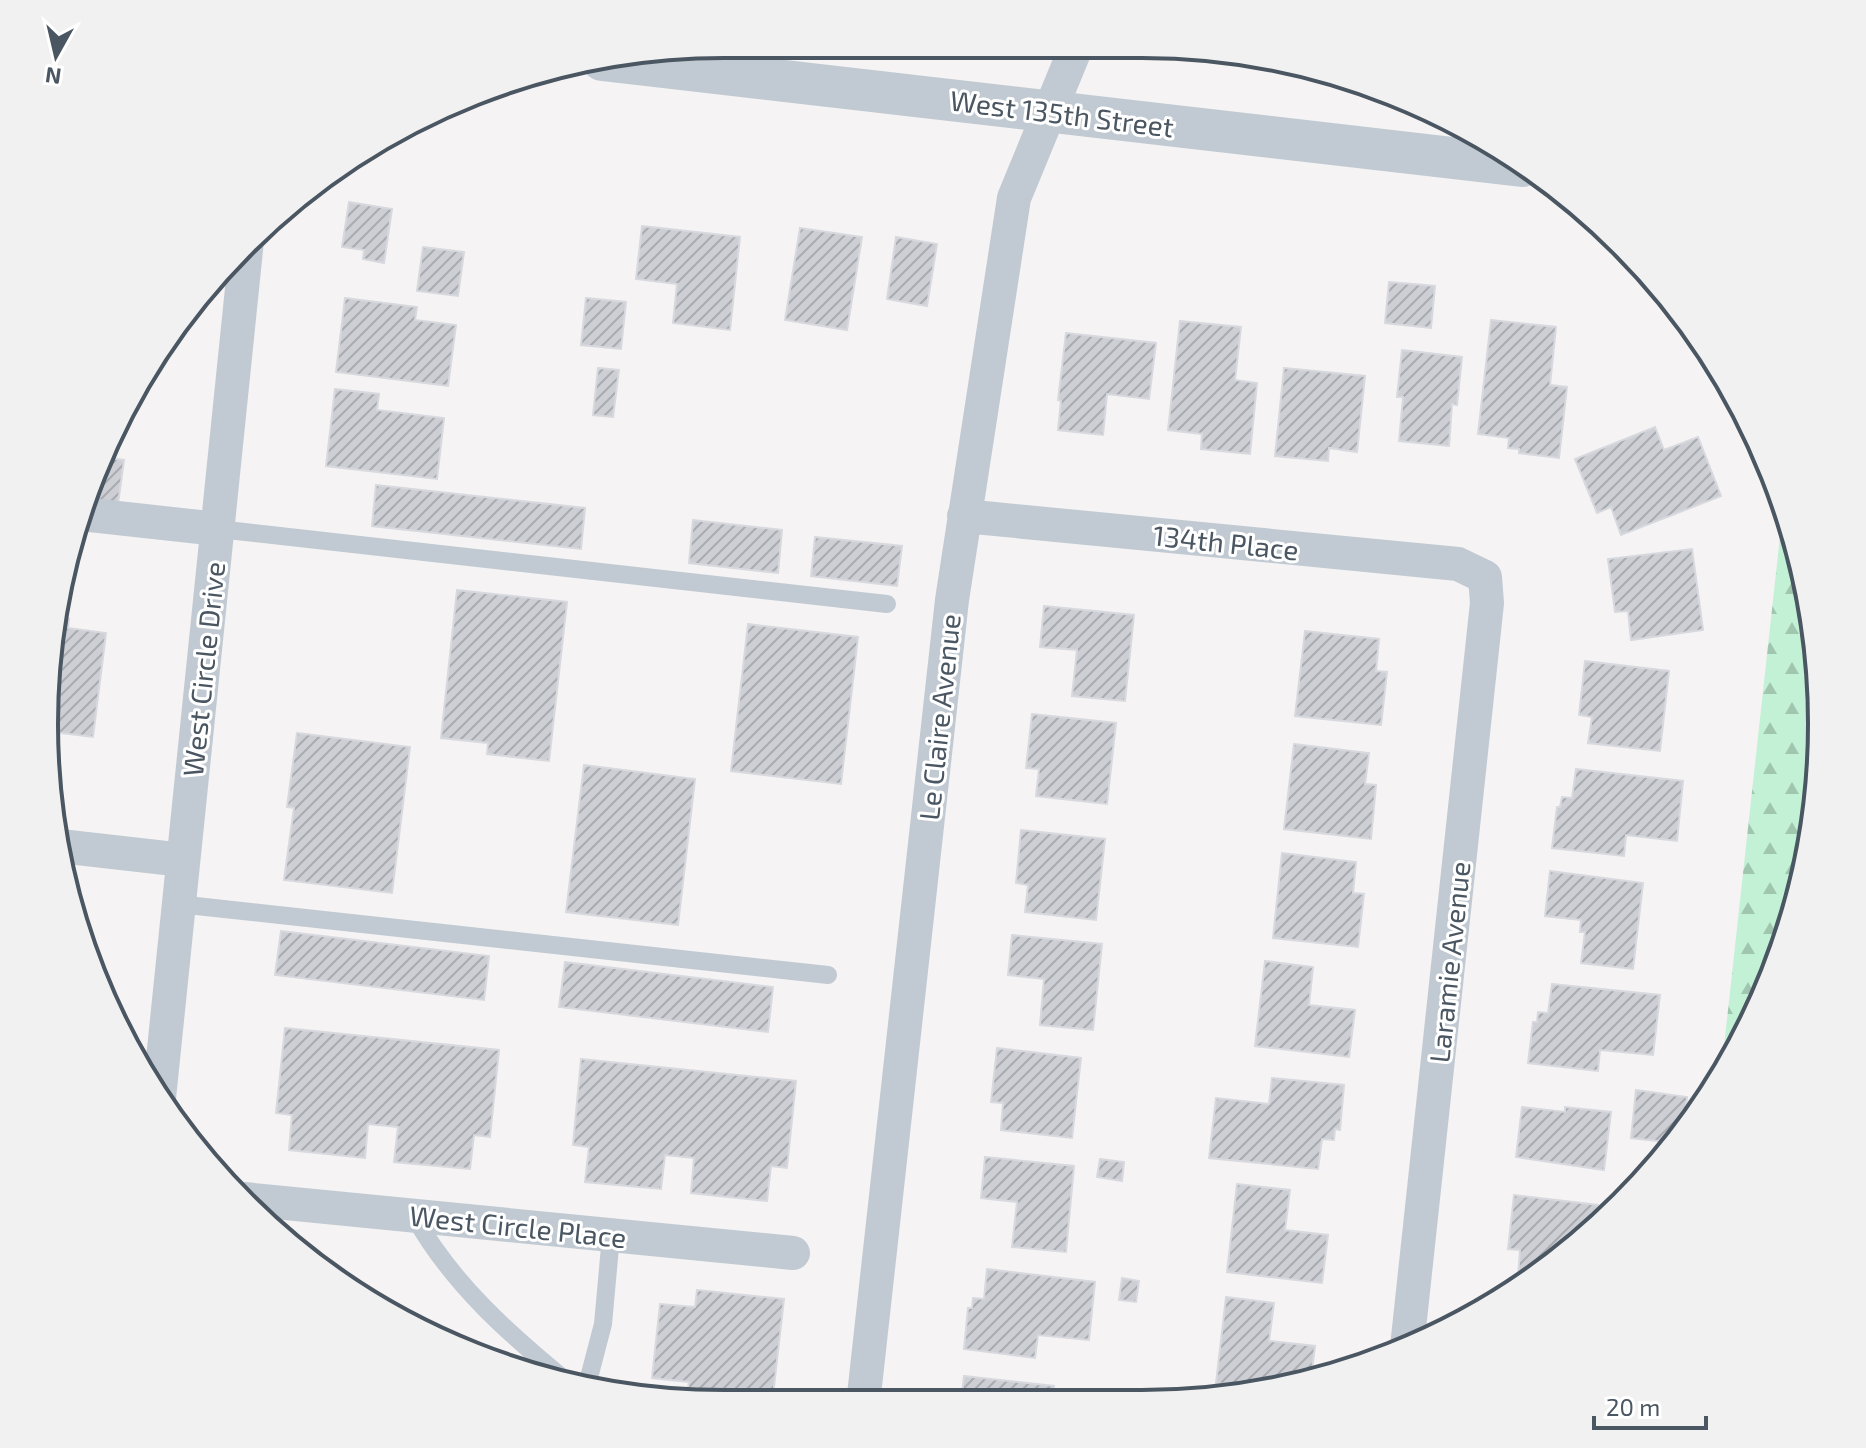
<svg xmlns="http://www.w3.org/2000/svg" width="1866" height="1448" font-family="'Exo 2',sans-serif">
<defs>
<pattern id="forest-firs" width="22" height="20" patternUnits="userSpaceOnUse" patternTransform="scale(2)"><rect width="22" height="20" fill="#c3f1d5"/><path d="M5 1l3.5 6h-7zM16 11l3.5 6h-7z" fill="#a0c6b0"/></pattern>
<pattern id="building-hatch" width="6" height="6" patternUnits="userSpaceOnUse" patternTransform="scale(2)"><rect width="6" height="6" fill="#cdcfd5"/><path d="M-1 1l2-2M0 6l6-6M5 7l2-2" fill="none" stroke="#a8abb0"/></pattern>
</defs>
<rect width="100%" height="100%" fill="#f5f3f3"/>
<path fill="url(#forest-firs)" d="M 1784,500 L 1816,635 L 1821,768 L 1799,900 L 1752,1024 L 1721,1074 Z"/>
<path fill="url(#building-hatch)" stroke="#d7d9de" stroke-width="2" d="M 349,202 L 392,209 L 384,263 L 363,259 L 364,250 L 342,247 Z
M 642,226 L 740,237 L 730,330 L 673,323 L 677,284 L 636,279 Z
M 800,228 L 862,237 L 847,330 L 785,320 Z
M 896,237 L 937,244 L 927,306 L 887,299 Z
M 423,247 L 464,252 L 458,296 L 417,291 Z
M 1389,282 L 1435,286 L 1431,328 L 1385,323 Z
M 345,298 L 417,307 L 415,320 L 456,325 L 448,386 L 336,372 Z
M 586,298 L 626,302 L 621,349 L 581,345 Z
M 1491,320 L 1556,327 L 1550,385 L 1567,387 L 1559,458 L 1519,453 L 1519,449 L 1508,448 L 1509,438 L 1478,434 Z
M 1180,321 L 1241,327 L 1235,380 L 1257,383 L 1250,454 L 1201,449 L 1202,434 L 1168,430 Z
M 1066,333 L 1156,343 L 1149,399 L 1107,394 L 1103,435 L 1058,430 L 1061,401 L 1058,400 Z
M 1402,350 L 1462,357 L 1457,405 L 1452,404 L 1449,446 L 1399,441 L 1403,397 L 1397,397 Z
M 598,368 L 619,370 L 613,417 L 593,415 Z
M 1284,368 L 1365,376 L 1357,452 L 1329,448 L 1328,461 L 1275,456 Z
M 335,389 L 379,394 L 377,410 L 444,418 L 437,479 L 326,466 Z
M 1655,427 L 1664,450 L 1698,437 L 1721,496 L 1621,535 L 1611,507 L 1597,513 L 1575,459 Z
M 105,458 L 124,460 L 118,504 L 87,501 Z
M 376,485 L 585,508 L 581,549 L 372,526 Z
M 693,520 L 782,530 L 778,573 L 689,563 Z
M 815,537 L 902,546 L 897,586 L 811,576 Z
M 1692,549 L 1703,630 L 1631,640 L 1628,611 L 1615,612 L 1608,559 Z
M 457,590 L 567,602 L 549,761 L 487,754 L 488,743 L 441,738 Z
M 1044,606 L 1134,615 L 1125,701 L 1072,696 L 1077,650 L 1040,647 Z
M 58,617 L 69,619 L 68,628 L 106,633 L 93,737 L 53,732 L 53,741 L 46,740 L 44,724 Z
M 748,624 L 858,637 L 841,784 L 731,771 Z
M 1305,631 L 1379,639 L 1376,671 L 1387,672 L 1381,725 L 1295,716 Z
M 1585,661 L 1669,671 L 1660,751 L 1588,743 L 1592,717 L 1579,715 Z
M 1032,714 L 1116,723 L 1107,804 L 1036,796 L 1039,769 L 1026,768 Z
M 297,733 L 410,747 L 392,893 L 284,880 L 294,808 L 287,807 Z
M 1294,744 L 1369,753 L 1365,784 L 1376,785 L 1371,839 L 1284,829 Z
M 584,765 L 695,779 L 678,925 L 566,912 Z
M 1576,769 L 1683,781 L 1677,841 L 1626,835 L 1624,856 L 1552,848 L 1557,807 L 1560,807 L 1562,797 L 1572,798 Z
M 1021,830 L 1105,839 L 1096,920 L 1025,912 L 1028,885 L 1016,883 Z
M 1282,853 L 1356,862 L 1353,893 L 1364,894 L 1358,947 L 1273,938 Z
M 1550,871 L 1643,883 L 1633,969 L 1581,963 L 1585,932 L 1580,932 L 1581,920 L 1545,916 Z
M 281,931 L 489,956 L 484,1000 L 275,975 Z
M 1012,935 L 1102,944 L 1093,1030 L 1040,1025 L 1044,979 L 1008,975 Z
M 1265,961 L 1313,967 L 1309,1005 L 1355,1010 L 1349,1057 L 1255,1046 Z
M 565,962 L 773,987 L 768,1032 L 559,1007 Z
M 1552,984 L 1660,995 L 1653,1055 L 1600,1050 L 1598,1071 L 1528,1063 L 1533,1022 L 1537,1022 L 1538,1012 L 1548,1013 Z
M 285,1028 L 499,1050 L 490,1137 L 474,1135 L 470,1169 L 394,1162 L 398,1127 L 368,1124 L 365,1158 L 289,1150 L 292,1115 L 276,1113 Z
M 997,1048 L 1081,1058 L 1072,1138 L 1001,1130 L 1003,1103 L 991,1102 Z
M 581,1059 L 796,1081 L 787,1168 L 771,1166 L 767,1201 L 691,1193 L 694,1158 L 665,1155 L 661,1189 L 585,1182 L 589,1147 L 573,1145 Z
M 1272,1078 L 1344,1085 L 1340,1130 L 1335,1129 L 1334,1140 L 1322,1139 L 1318,1169 L 1209,1158 L 1216,1098 L 1269,1104 Z
M 1636,1090 L 1687,1097 L 1682,1137 L 1676,1143 L 1631,1138 Z
M 1522,1107 L 1565,1112 L 1565,1107 L 1611,1112 L 1604,1170 L 1516,1157 Z
M 985,1157 L 1074,1166 L 1066,1252 L 1012,1247 L 1017,1202 L 981,1198 Z
M 1100,1159 L 1124,1162 L 1122,1181 L 1097,1177 Z
M 1237,1184 L 1290,1190 L 1285,1230 L 1328,1235 L 1322,1283 L 1227,1272 Z
M 1514,1195 L 1598,1205 L 1595,1231 L 1531,1278 L 1518,1277 L 1520,1250 L 1508,1249 Z
M 987,1269 L 1095,1282 L 1089,1340 L 1038,1335 L 1035,1358 L 964,1349 L 968,1308 L 972,1308 L 973,1298 L 984,1299 Z
M 1122,1278 L 1139,1281 L 1136,1302 L 1119,1300 Z
M 697,1290 L 784,1299 L 772,1404 L 724,1404 L 686,1400 L 689,1382 L 652,1378 L 660,1304 L 695,1307 Z
M 1226,1297 L 1274,1303 L 1269,1341 L 1315,1346 L 1311,1378 L 1259,1388 L 1216,1383 Z
M 393,1301 L 421,1329 L 384,1310 Z
M 964,1376 L 1054,1386 L 1052,1403 L 961,1403 Z"/>
<g fill="none" stroke-linecap="round" stroke-linejoin="round">
<path stroke="#c1cad2" stroke-width="18" d="M 218,529 L 887,604
M 178,904 L 828,975
M 414,1216 C 452,1284 510,1335 570,1384
M 586,1389 L 603,1324 L 611,1236"/>
<path stroke="#c1cad2" stroke-width="34" d="M 81,514 L 218,529
M 964,516 L 1458,564 L 1485,577 L 1487,603 L 1407,1347
M 60,846 L 183,860
M 159,1098 L 247,240
M 244,1199 L 793,1253
M 863,1404 L 952,600 L 1014,198 L 1077,45"/>
<path stroke="#c1cad2" stroke-width="42" d="M 602,60 L 1522,166"/>
</g>
<g text-anchor="middle" dominant-baseline="central" stroke-width="6" stroke-linejoin="round" paint-order="stroke">
<g font-size="28" fill="#4a5661" stroke="#fff">
<text transform="translate(1062 113) rotate(7)">West 135th Street</text>
<text transform="translate(1226 542) rotate(6)">134th Place</text>
<text transform="translate(203 669) rotate(-84)">West Circle Drive</text>
<text transform="translate(939 717) rotate(-84)">Le Claire Avenue</text>
<text transform="translate(1449 962) rotate(-84)">Laramie Avenue</text>
<text transform="translate(518 1226) rotate(6)">West Circle Place</text>
</g>
</g>
<path d="M0 0H1866V1448H0ZM724 58H1142A666 666 0 0 1 1808 724V724A666 666 0 0 1 1142 1390H724A666 666 0 0 1 58 724V724A666 666 0 0 1 724 58Z" fill="#f1f1f2" fill-rule="evenodd"/>
<path fill="none" stroke="#4a5661" stroke-width="4" d="M724 58H1142A666 666 0 0 1 1808 724V724A666 666 0 0 1 1142 1390H724A666 666 0 0 1 58 724V724A666 666 0 0 1 724 58Z"/>
<g transform="translate(56 56) rotate(188)" stroke="#ffffff" stroke-width="6" paint-order="stroke">
<path d="M0-6L14 30L0 20L-14 30Z" fill="#4a5661"/>
<text y="-12" font-size="22" font-weight="bold" text-anchor="middle" fill="#4a5661">N</text>
</g>
<path d="M1594 1416v12h112v-12" fill="none" stroke="#4a5661" stroke-width="4"/>
<text x="1606" y="1416" font-size="24" fill="#4a5661" stroke="#ffffff" stroke-width="6" paint-order="stroke">20 m</text>
</svg>
